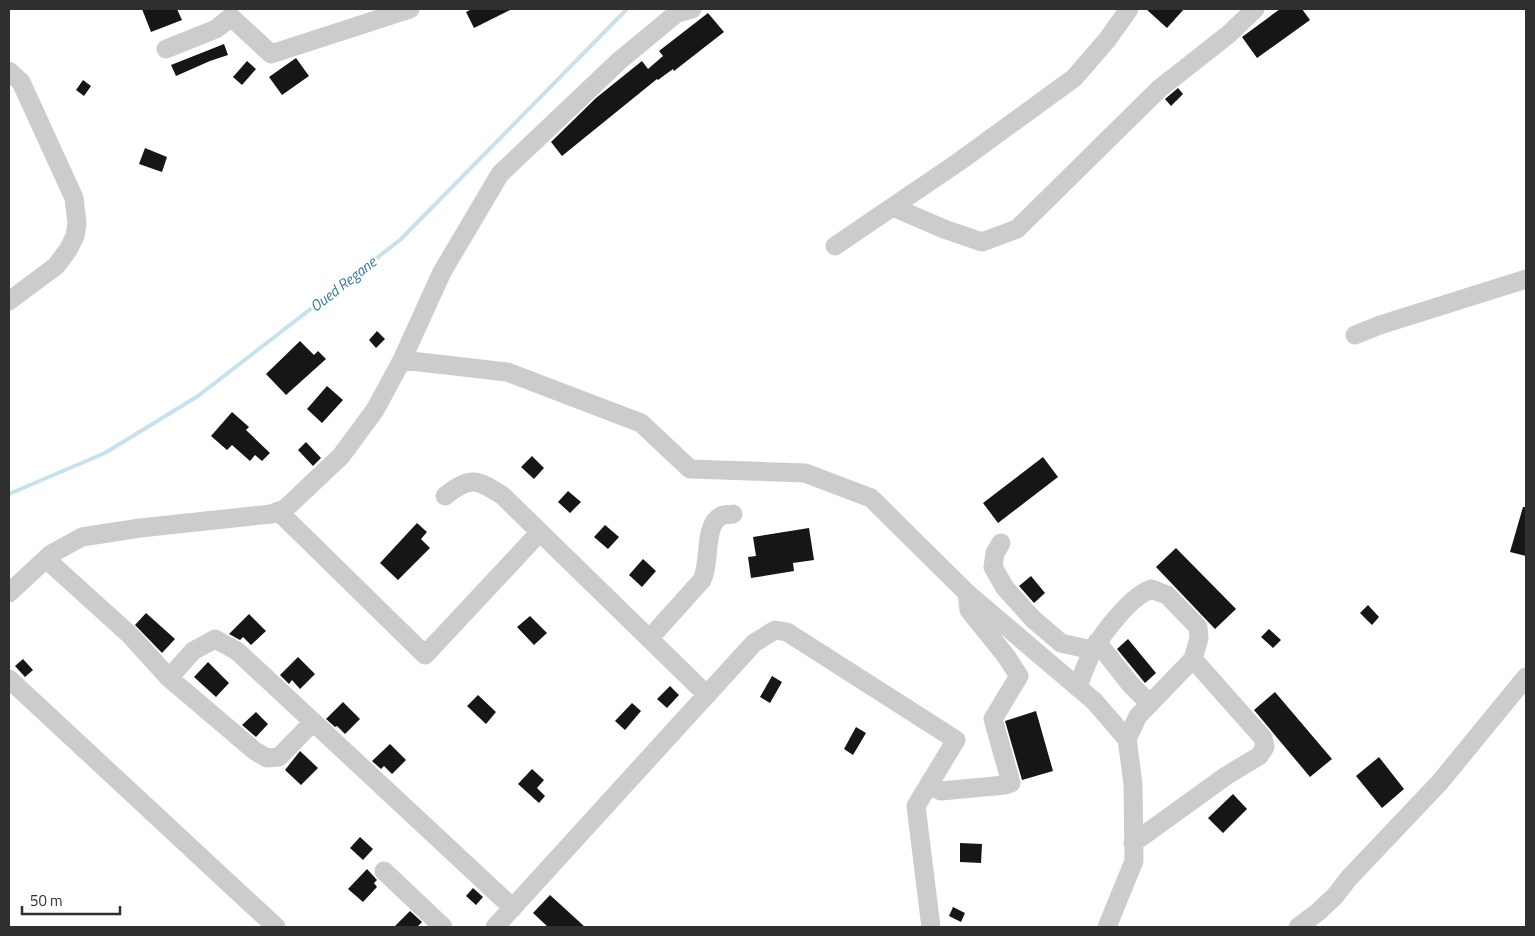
<svg xmlns="http://www.w3.org/2000/svg" width="1535" height="936" font-family="'Titillium Web',sans-serif">
<rect width="100%" height="100%" fill="#fff"/>
<g fill="none" stroke-linecap="round" stroke-linejoin="round">
<path stroke="#c7e2ee" stroke-width="4" d="M 9,494 L 105,453 L 198,396 L 400,240 L 627,9"/>
</g>
<path fill="#161616" d="M 142,9 L 177,9 L 182,20 L 151,32 Z
M 472,9 L 512,9 L 474,28 L 466,12 Z
M 1146,9 L 1184,9 L 1167,28 Z
M 1280,9 L 1302,9 L 1310,20 L 1257,58 L 1242,37 Z
M 708,13 L 724,32 L 674,71 L 673,69 L 658,80 L 657,79 L 562,156 L 551,142 L 596,98 L 642,61 L 648,69 L 663,56 L 659,51 Z
M 224,44 L 228,55 L 210,61 L 176,76 L 171,65 Z
M 296,58 L 309,76 L 282,95 L 269,77 Z
M 247,61 L 256,69 L 242,85 L 233,77 Z
M 83,80 L 91,86 L 84,96 L 76,90 Z
M 1178,88 L 1183,94 L 1171,106 L 1165,99 Z
M 145,148 L 167,157 L 162,172 L 139,164 Z
M 377,331 L 385,339 L 376,348 L 369,340 Z
M 300,341 L 314,355 L 318,351 L 326,359 L 286,395 L 266,374 Z
M 327,386 L 343,400 L 322,423 L 307,409 Z
M 232,412 L 249,427 L 246,430 L 270,453 L 262,461 L 255,455 L 250,461 L 232,445 L 227,450 L 211,436 Z
M 306,442 L 321,458 L 313,466 L 298,450 Z
M 532,456 L 544,468 L 534,479 L 521,467 Z
M 1043,457 L 1058,477 L 998,523 L 983,503 Z
M 568,491 L 581,502 L 570,513 L 558,502 Z
M 1523,507 L 1526,507 L 1526,556 L 1510,552 Z
M 417,523 L 427,532 L 421,539 L 430,548 L 398,580 L 380,563 Z
M 605,525 L 619,537 L 608,549 L 594,537 Z
M 809,528 L 814,560 L 793,563 L 794,571 L 751,578 L 748,557 L 756,556 L 753,537 Z
M 1176,548 L 1236,609 L 1215,629 L 1156,567 Z
M 643,559 L 656,571 L 642,587 L 629,575 Z
M 1031,576 L 1045,593 L 1034,603 L 1019,586 Z
M 1368,605 L 1379,617 L 1372,625 L 1360,613 Z
M 146,613 L 175,639 L 162,653 L 135,625 Z
M 249,614 L 266,631 L 251,645 L 243,637 L 240,640 L 229,634 Z
M 530,616 L 547,633 L 534,645 L 517,627 Z
M 1269,629 L 1281,640 L 1273,648 L 1261,637 Z
M 1128,639 L 1156,673 L 1145,683 L 1117,649 Z
M 298,657 L 315,674 L 300,689 L 292,680 L 289,684 L 280,675 Z
M 23,659 L 33,670 L 25,677 L 15,666 Z
M 208,662 L 229,683 L 216,697 L 194,677 Z
M 772,676 L 782,682 L 770,703 L 760,697 Z
M 670,686 L 679,695 L 667,708 L 657,699 Z
M 1275,692 L 1332,759 L 1310,777 L 1254,710 Z
M 478,695 L 496,712 L 486,724 L 467,706 Z
M 343,702 L 360,719 L 345,734 L 337,726 L 335,727 L 326,719 Z
M 632,703 L 641,711 L 625,730 L 615,721 Z
M 1036,711 L 1053,771 L 1022,780 L 1005,721 Z
M 256,712 L 268,724 L 256,737 L 242,725 Z
M 856,727 L 866,733 L 853,755 L 844,749 Z
M 390,744 L 406,760 L 392,774 L 384,766 L 381,769 L 372,761 Z
M 300,751 L 318,768 L 301,785 L 285,770 Z
M 1379,757 L 1404,789 L 1382,808 L 1356,776 Z
M 532,769 L 544,780 L 537,788 L 545,796 L 539,803 L 518,784 Z
M 1233,794 L 1247,809 L 1223,833 L 1208,818 Z
M 360,837 L 373,849 L 363,860 L 350,848 Z
M 960,843 L 982,844 L 981,863 L 960,862 Z
M 367,869 L 377,880 L 374,883 L 377,887 L 363,902 L 348,889 Z
M 473,888 L 483,897 L 476,905 L 466,896 Z
M 550,895 L 585,927 L 548,927 L 533,913 Z
M 953,907 L 965,913 L 961,922 L 949,916 Z
M 410,911 L 422,922 L 417,927 L 394,927 Z"/>
<g fill="none" stroke-linecap="round" stroke-linejoin="round">
<path stroke="#ccc" stroke-width="19" d="M 166,49 L 216,29 L 231,17 L 271,54 L 410,9
M 9,71 L 21,82 L 74,198 L 77,223 L 75,236 L 68,250 L 56,266 L 9,301
M 893,207 L 944,229 L 982,242 L 1017,229 L 1159,89 L 1229,34 L 1255,9
M 835,246 L 960,161 L 1074,78 L 1107,40 L 1129,9
M 1355,335 L 1380,325 L 1526,279
M 402,360 L 507,372 L 641,423 L 690,469 L 805,473 L 871,498 L 967,593 L 1094,701 L 1127,739 L 1133,784 L 1134,861 L 1107,927
M 445,496 C 471,475 478,480 503,496 L 707,695
M 278,511 L 425,655 L 540,532
M 1001,543 L 995,553 L 993,567 L 1005,588 L 1033,619 L 1061,643 L 1092,650
M 46,559 L 130,635 L 169,678 L 255,751 L 267,758 L 279,757 L 313,722
M 9,593 L 51,554 L 82,537 L 140,528 L 271,514 L 285,509 L 341,456 L 375,410 L 402,360 L 442,272 L 500,174 L 619,61 L 677,13 L 692,9
M 649,639 L 702,580 C 711,563 703,525 721,516 C 724,514 730,515 733,514
M 1097,642 L 1131,685 L 1150,704
M 169,678 L 193,651 L 215,639 L 237,651 L 513,908
M 9,679 L 276,927
M 1078,687 C 1088,657 1097,640 1118,616 C 1128,605 1137,595 1151,589 L 1167,595 L 1198,627 L 1199,638 L 1193,659 L 1138,716 L 1127,739
M 929,784 L 941,791 L 1005,785 L 1011,783 L 993,719 L 1019,676 L 1006,656 L 969,610 L 967,593
M 1133,843 L 1226,776 L 1259,756 L 1265,747 L 1263,738 L 1193,659
M 384,871 L 443,927
M 495,927 L 754,643 L 775,630 L 787,632 L 956,740 L 916,806 L 931,927
M 1298,927 L 1318,912 L 1335,896 L 1349,878 L 1440,782 L 1526,677"/>
</g>
<g text-anchor="middle" dominant-baseline="central" stroke-width="5" stroke-linejoin="round" paint-order="stroke">
<g font-size="15" font-style="italic" fill="#387995" stroke="#fff">
<text transform="translate(343 284) rotate(-38)">Oued Regane</text>
</g>
</g>
<rect width="1535" height="936" fill="none" stroke="#2f2f2f" stroke-width="20"/>
<path d="M22 906v8h98v-8" fill="none" stroke="#2f2f2f" stroke-width="2.5"/>
<text x="30" y="906" font-size="15" fill="#2f2f2f" stroke="#ffffff" stroke-width="4" paint-order="stroke">50 m</text>
</svg>
